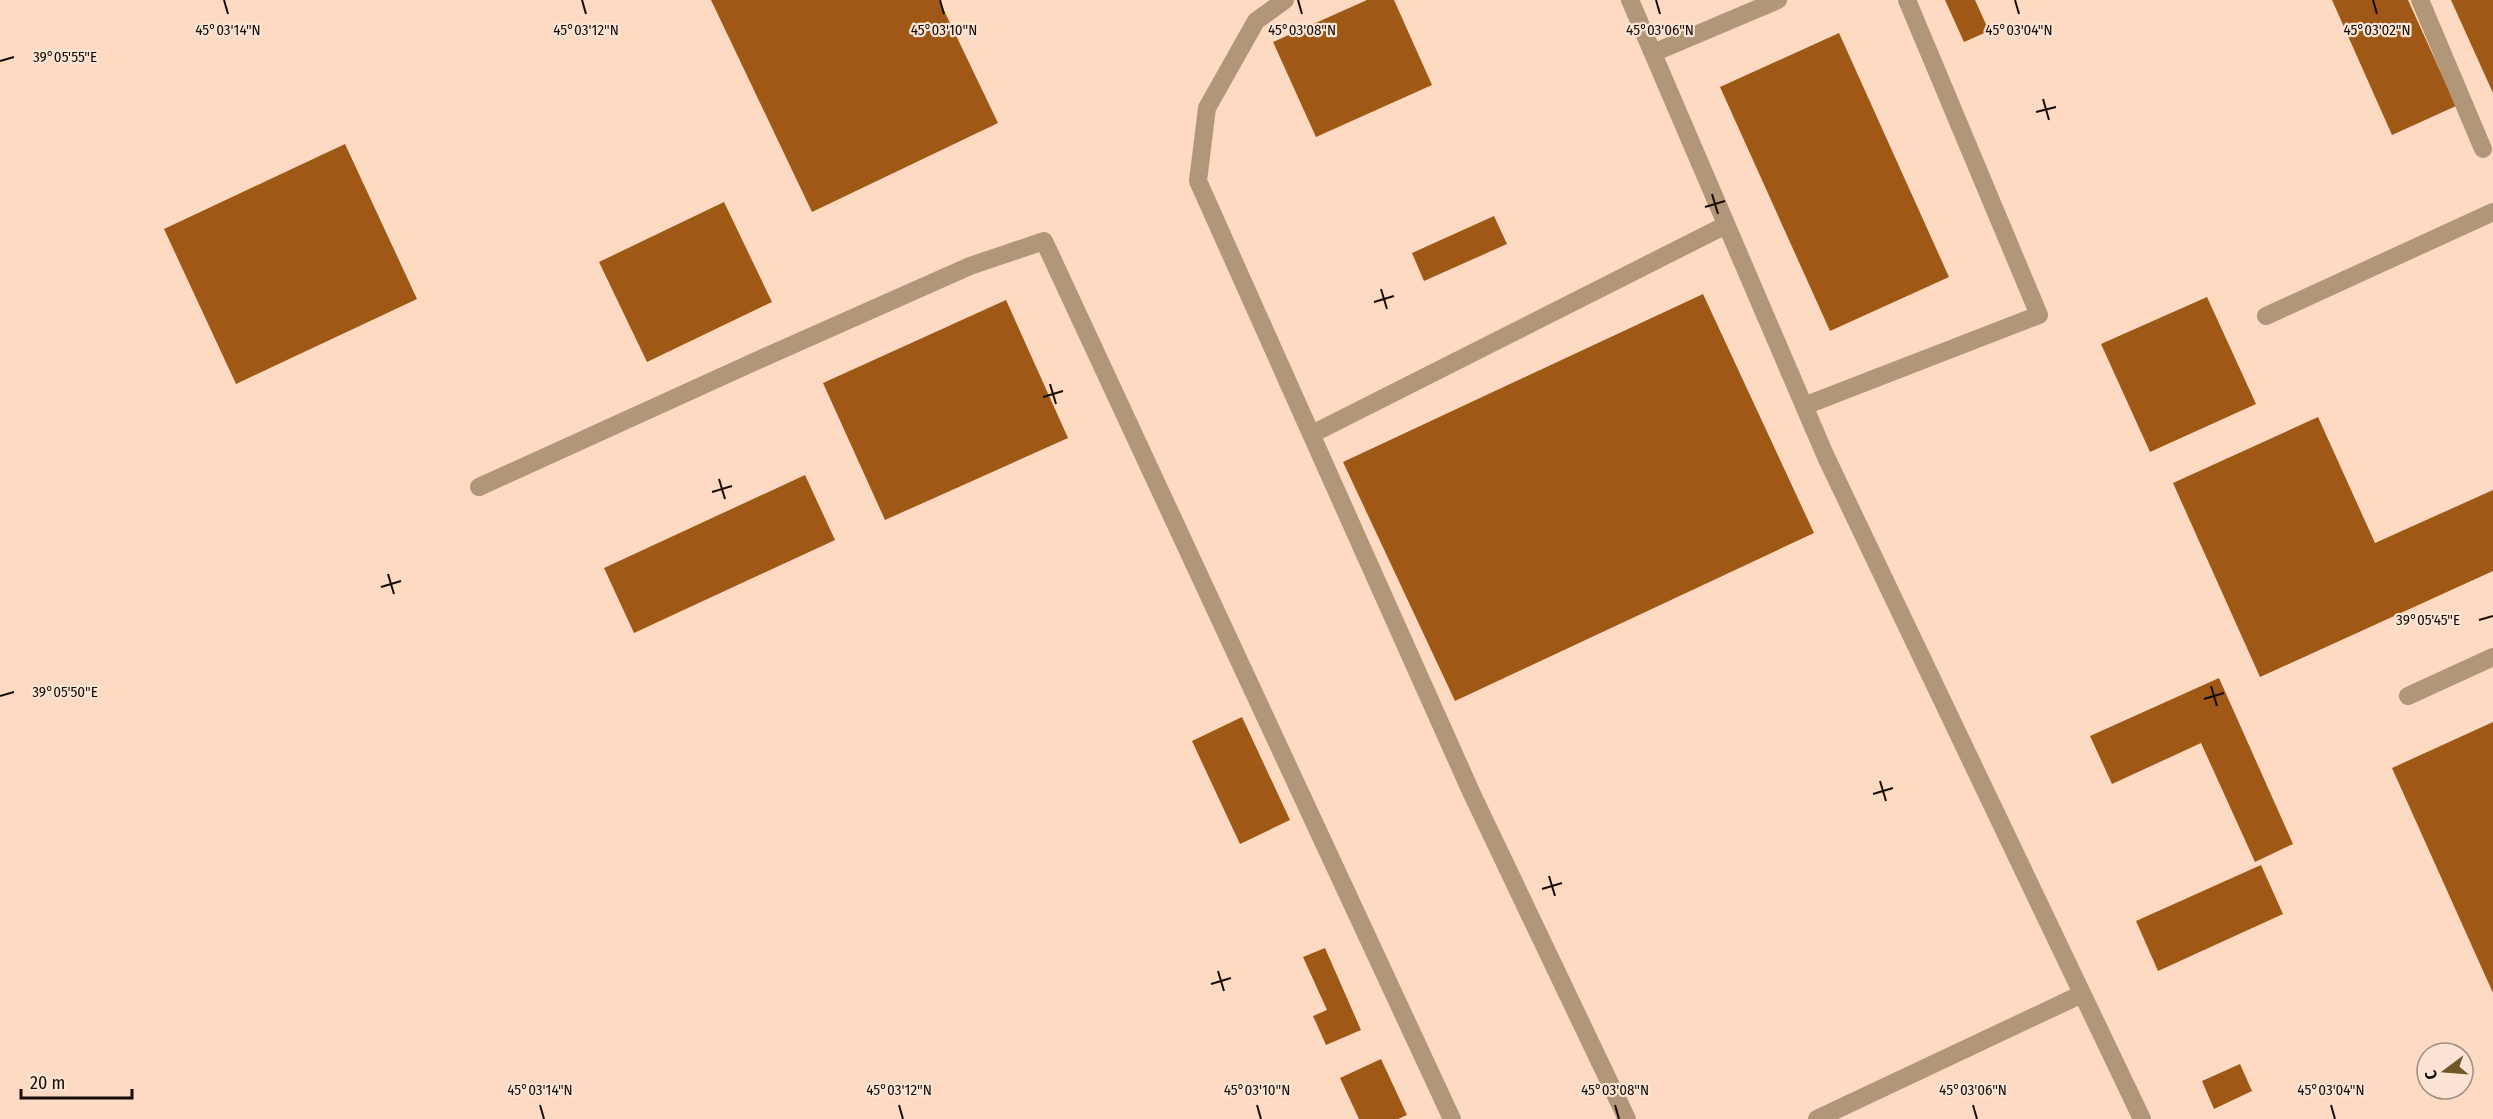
<svg xmlns="http://www.w3.org/2000/svg" width="2493" height="1119" font-family="'Fira Sans Condensed',sans-serif">
<rect width="100%" height="100%" fill="#fbe4d4"/>
<path fill="#fedac2" fill-rule="evenodd" d="M 0,0 L 2493,0 L 2493,1119 L 0,1119 ZM 2427,1053 L 2463,1053 L 2463,1089 L 2427,1089 Z"/>
<path fill="#9f5816" d="M 711,0 L 939,0 L 998,123 L 812,212 Z
M 1367,0 L 1394,0 L 1432,85 L 1316,137 L 1273,42 Z
M 1945,0 L 1975,0 L 1989,31 L 1964,42 Z
M 2332,0 L 2408,0 L 2456,106 L 2392,135 Z
M 2451,0 L 2493,0 L 2493,93 Z
M 1839,33 L 1949,277 L 1830,331 L 1720,87 Z
M 345,144 L 417,299 L 236,384 L 164,229 Z
M 724,202 L 772,302 L 647,362 L 599,262 Z
M 1494,216 L 1507,244 L 1424,281 L 1412,253 Z
M 1703,294 L 1814,533 L 1455,701 L 1343,462 Z
M 2207,297 L 2256,404 L 2150,452 L 2101,344 Z
M 1006,300 L 1068,438 L 885,520 L 823,383 Z
M 2318,417 L 2375,543 L 2493,490 L 2493,571 L 2260,677 L 2173,483 Z
M 805,475 L 835,540 L 634,633 L 604,568 Z
M 2219,678 L 2293,844 L 2255,862 L 2201,743 L 2112,784 L 2090,736 Z
M 1242,717 L 1290,820 L 1240,844 L 1192,741 Z
M 2493,722 L 2493,993 L 2392,768 Z
M 2261,865 L 2283,914 L 2158,971 L 2136,921 Z
M 1325,948 L 1361,1030 L 1326,1045 L 1313,1016 L 1327,1010 L 1303,957 Z
M 1381,1059 L 1407,1115 L 1398,1119 L 1359,1119 L 1340,1078 Z
M 2240,1064 L 2252,1091 L 2214,1109 L 2202,1081 Z"/>
<g fill="none" stroke-linecap="round" stroke-linejoin="round">
<path stroke="#b19777" stroke-width="18" d="M 1285,0 L 1256,21 L 1207,108 L 1198,181 L 1472,794 L 1627,1119
M 1630,0 L 1826,457 L 2142,1119
M 2420,0 L 2483,149
M 1653,53 L 1778,0
M 2266,316 L 2493,212
M 1804,406 L 2039,315 L 1907,0
M 1312,434 L 1726,225
M 479,487 L 765,357 L 970,266 L 1044,241 L 1452,1119
M 2408,696 L 2493,657
M 1817,1119 L 2082,994"/>
</g>
<path fill="none" stroke="#160c06" stroke-width="2" d="M 224,0 L 228,14M 582,0 L 586,14M 940,0 L 944,14M 1298,0 L 1302,14M 1656,0 L 1660,14M 2015,0 L 2019,14M 2373,0 L 2377,14M 0,61 L 14,57M 2043,99 L 2049,120M 2036,112 L 2056,107M 1712,194 L 1718,214M 1705,207 L 1725,201M 1381,289 L 1387,309M 1374,302 L 1394,296M 1050,384 L 1056,404M 1043,397 L 1063,391M 719,479 L 725,499M 712,492 L 732,486M 388,574 L 394,594M 381,587 L 401,581M 2479,620 L 2493,616M 2211,686 L 2217,706M 0,696 L 14,692M 2204,699 L 2224,693M 1880,781 L 1886,801M 1873,794 L 1893,788M 1549,876 L 1555,896M 1542,889 L 1562,883M 1218,971 L 1224,991M 1211,984 L 1231,978M 540,1105 L 544,1119M 899,1105 L 903,1119M 1257,1105 L 1261,1119M 1615,1105 L 1619,1119M 1973,1105 L 1977,1119M 2331,1105 L 2335,1119"/>
<g font-size="15" text-anchor="middle" fill="#160c06" stroke="#fbe4d4" stroke-width="4.5" stroke-linejoin="round" paint-order="stroke">
<text x="228" y="35">45°03'14"N</text>
<text x="586" y="35">45°03'12"N</text>
<text x="944" y="35">45°03'10"N</text>
<text x="1302" y="35">45°03'08"N</text>
<text x="1660" y="35">45°03'06"N</text>
<text x="2019" y="35">45°03'04"N</text>
<text x="2377" y="35">45°03'02"N</text>
<text x="65" y="62">39°05'55"E</text>
<text x="2428" y="625">39°05'45"E</text>
<text x="65" y="697">39°05'50"E</text>
<text x="540" y="1095">45°03'14"N</text>
<text x="899" y="1095">45°03'12"N</text>
<text x="1257" y="1095">45°03'10"N</text>
<text x="1615" y="1095">45°03'08"N</text>
<text x="1973" y="1095">45°03'06"N</text>
<text x="2331" y="1095">45°03'04"N</text>
</g>
<g transform="translate(2445 1071) rotate(254)"><circle r="28" fill="#fbe4d4" stroke="#9f8e82" stroke-width="1.5"/>
<path d="M0-4.5L10 22L0 15L-10 22Z" fill="#725729"/>
<text y="-9" font-size="16" font-weight="bold" text-anchor="middle" fill="#160c06">С</text>
</g>
<path d="M21 1089v9h111v-9" fill="none" stroke="#160c06" stroke-width="3"/>
<text x="30" y="1089" font-size="18" fill="#160c06" stroke="#fbe4d4" stroke-width="4.5" paint-order="stroke">20 m</text>
</svg>
